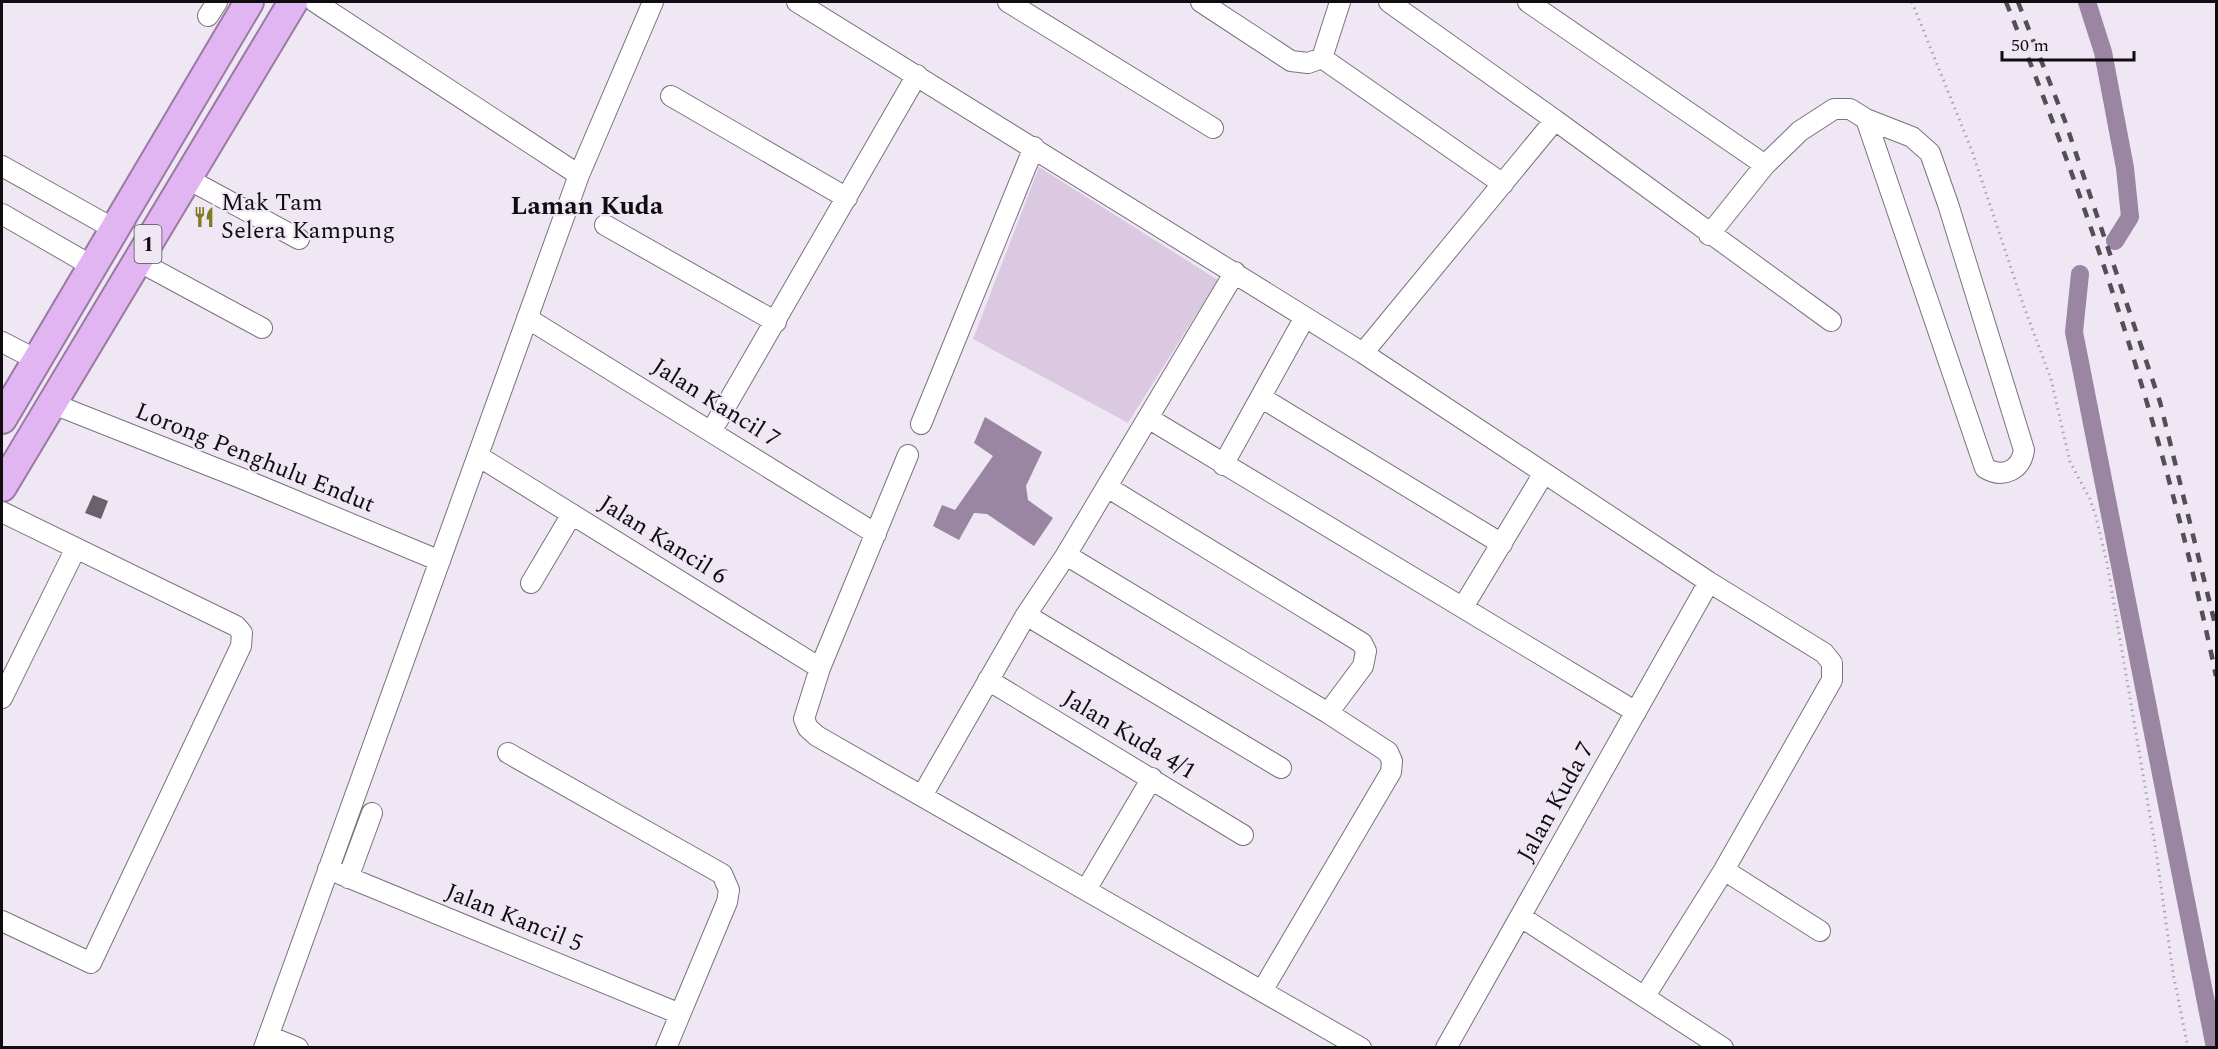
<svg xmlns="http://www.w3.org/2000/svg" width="2218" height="1049" font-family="Spectral,serif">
<rect width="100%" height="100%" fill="#f0e7f4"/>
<path fill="#dbc9e2" d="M 1039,167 L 1218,280 L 1128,423 L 973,339 Z"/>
<path fill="#9a85a2" d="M 985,417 L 1042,452 L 1026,486 L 1028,500 L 1053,518 L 1034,546 L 987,514 L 974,513 L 959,540 L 933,526 L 942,505 L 955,510 L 993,456 L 974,443 Z"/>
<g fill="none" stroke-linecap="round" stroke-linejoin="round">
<path stroke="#9a85a2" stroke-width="18" d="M 2087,2 L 2103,52 L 2125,168 L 2130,217 L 2115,241
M 2080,274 L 2074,332 L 2215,1048"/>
</g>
<path fill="#69626c" d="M 93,495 L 108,501 L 101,519 L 85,513 Z"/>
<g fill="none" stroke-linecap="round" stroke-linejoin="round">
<defs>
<path id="minor" d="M 315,2 L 579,175
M 797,2 L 1363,353 L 1709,582 L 1824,653 L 1832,663 L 1832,680 L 1724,870 L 1645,996
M 1008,2 L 1213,128
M 1201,2 L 1291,61 L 1308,63 L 1322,58 L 1340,2
M 1528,2 L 1765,165
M 208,16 L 217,2
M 1322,58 L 1503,184
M 671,96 L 847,198
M 1555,120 L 1831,321
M 2,166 L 114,229
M 186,178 L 299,239
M 2,214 L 92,266
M 605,225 L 776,322
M 1709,235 L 1765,165 L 1800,131 L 1834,109 L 1850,109 L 1866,119 L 1985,468 C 2003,479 2021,470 2024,450 L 1948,204 L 1930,153 L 1912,137 L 1866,119
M 138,261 L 262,328
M 1235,272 L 1066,555 L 1328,713 L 1388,752 L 1392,761 L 1391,772 L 1262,991
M 527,318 L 876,534
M 2,342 L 37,360
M 1363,353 L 1555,120 L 1389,2
M 1262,398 L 1502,544
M 51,403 L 248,481 L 440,561
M 1148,418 L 1636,712
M 921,424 L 1034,147
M 712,430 L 917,75
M 908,455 L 820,668 L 804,719 L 808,728 L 817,736 L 1361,1048
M 478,456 L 820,668
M 1223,465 L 1305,317
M 1107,487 L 1362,643 L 1366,651 L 1363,666 L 1328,713
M 2,512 L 236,626 L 242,633 L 241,646 L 91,963 L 2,921
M 531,583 L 572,514
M 1463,607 L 1544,473
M 1026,615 L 1281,768
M 988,680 L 1243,835
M 2,698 L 76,548
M 508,753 L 722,874 L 729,890 L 727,902 L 666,1048
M 923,794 L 1026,615 L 1066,555
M 328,869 L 680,1014
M 1724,870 L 1820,931
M 348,878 L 372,813
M 1087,888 L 1152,778
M 1521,917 L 1723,1048
M 268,1036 L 298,1048
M 264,1048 L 579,175 L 653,2
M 1446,1048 L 1709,582"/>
<path id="highway" d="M 2,419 L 249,2
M 2,487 L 293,2"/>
</defs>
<use href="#minor" stroke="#7a727d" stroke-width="22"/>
<use href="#highway" stroke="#987aa3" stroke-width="32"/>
<path stroke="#aba4ae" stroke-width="3" stroke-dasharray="1.5 4.5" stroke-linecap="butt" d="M 1912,2 L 1972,151 L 2023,304 L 2051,379 L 2070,462 L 2090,499 L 2096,517 L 2107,563 L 2156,851 L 2173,973 L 2188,1048"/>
<use href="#minor" stroke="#fff" stroke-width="20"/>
<use href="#highway" stroke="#e1b5f2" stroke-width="28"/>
<path stroke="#544f56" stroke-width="4.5" stroke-dasharray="10 10" stroke-linecap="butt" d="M 2006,2 C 2094,219 2168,446 2216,676
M 2018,2 L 2065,121 L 2160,402 L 2216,628"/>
</g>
<defs>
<symbol id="restaurant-bare" viewBox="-9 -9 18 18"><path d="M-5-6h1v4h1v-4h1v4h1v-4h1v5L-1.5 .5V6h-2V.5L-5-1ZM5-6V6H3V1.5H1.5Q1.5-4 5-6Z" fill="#7f7b21" stroke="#f0e7f4" stroke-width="2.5" paint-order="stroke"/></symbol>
</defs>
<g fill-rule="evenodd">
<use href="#restaurant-bare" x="189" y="202" width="30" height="30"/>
</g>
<g text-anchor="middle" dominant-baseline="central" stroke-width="4.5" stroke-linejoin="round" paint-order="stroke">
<rect fill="#f0e7f4" stroke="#534e55" stroke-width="1.5" x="134.5" y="225" width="27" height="38" rx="4.5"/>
<g font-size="22" font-weight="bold" fill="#100d11">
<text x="148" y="244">1</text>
</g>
<g font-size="24" fill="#100d11" stroke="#f0e7f4" text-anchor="start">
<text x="221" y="203">Mak Tam<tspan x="221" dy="28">Selera Kampung</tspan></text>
</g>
<g font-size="24" fill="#100d11" stroke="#f0e7f4">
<text transform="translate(716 403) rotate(32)">Jalan Kancil 7</text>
<text transform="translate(255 458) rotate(22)">Lorong Penghulu Endut</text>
<text transform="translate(663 540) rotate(32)">Jalan Kancil 6</text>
<text transform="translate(1129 735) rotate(31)">Jalan Kuda 4/1</text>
<text transform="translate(1556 802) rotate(-61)">Jalan Kuda 7</text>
<text transform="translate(514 918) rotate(22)">Jalan Kancil 5</text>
</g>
<g font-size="26" font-weight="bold" fill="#100d11" stroke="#f0e7f4">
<text x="587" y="206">Laman Kuda</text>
</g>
</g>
<rect width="2218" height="1049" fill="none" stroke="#100d11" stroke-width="6"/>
<path d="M2002 51v9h132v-9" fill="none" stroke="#100d11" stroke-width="3"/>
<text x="2011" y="51" font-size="18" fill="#100d11" stroke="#f0e7f4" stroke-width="4.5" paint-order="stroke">50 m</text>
</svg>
